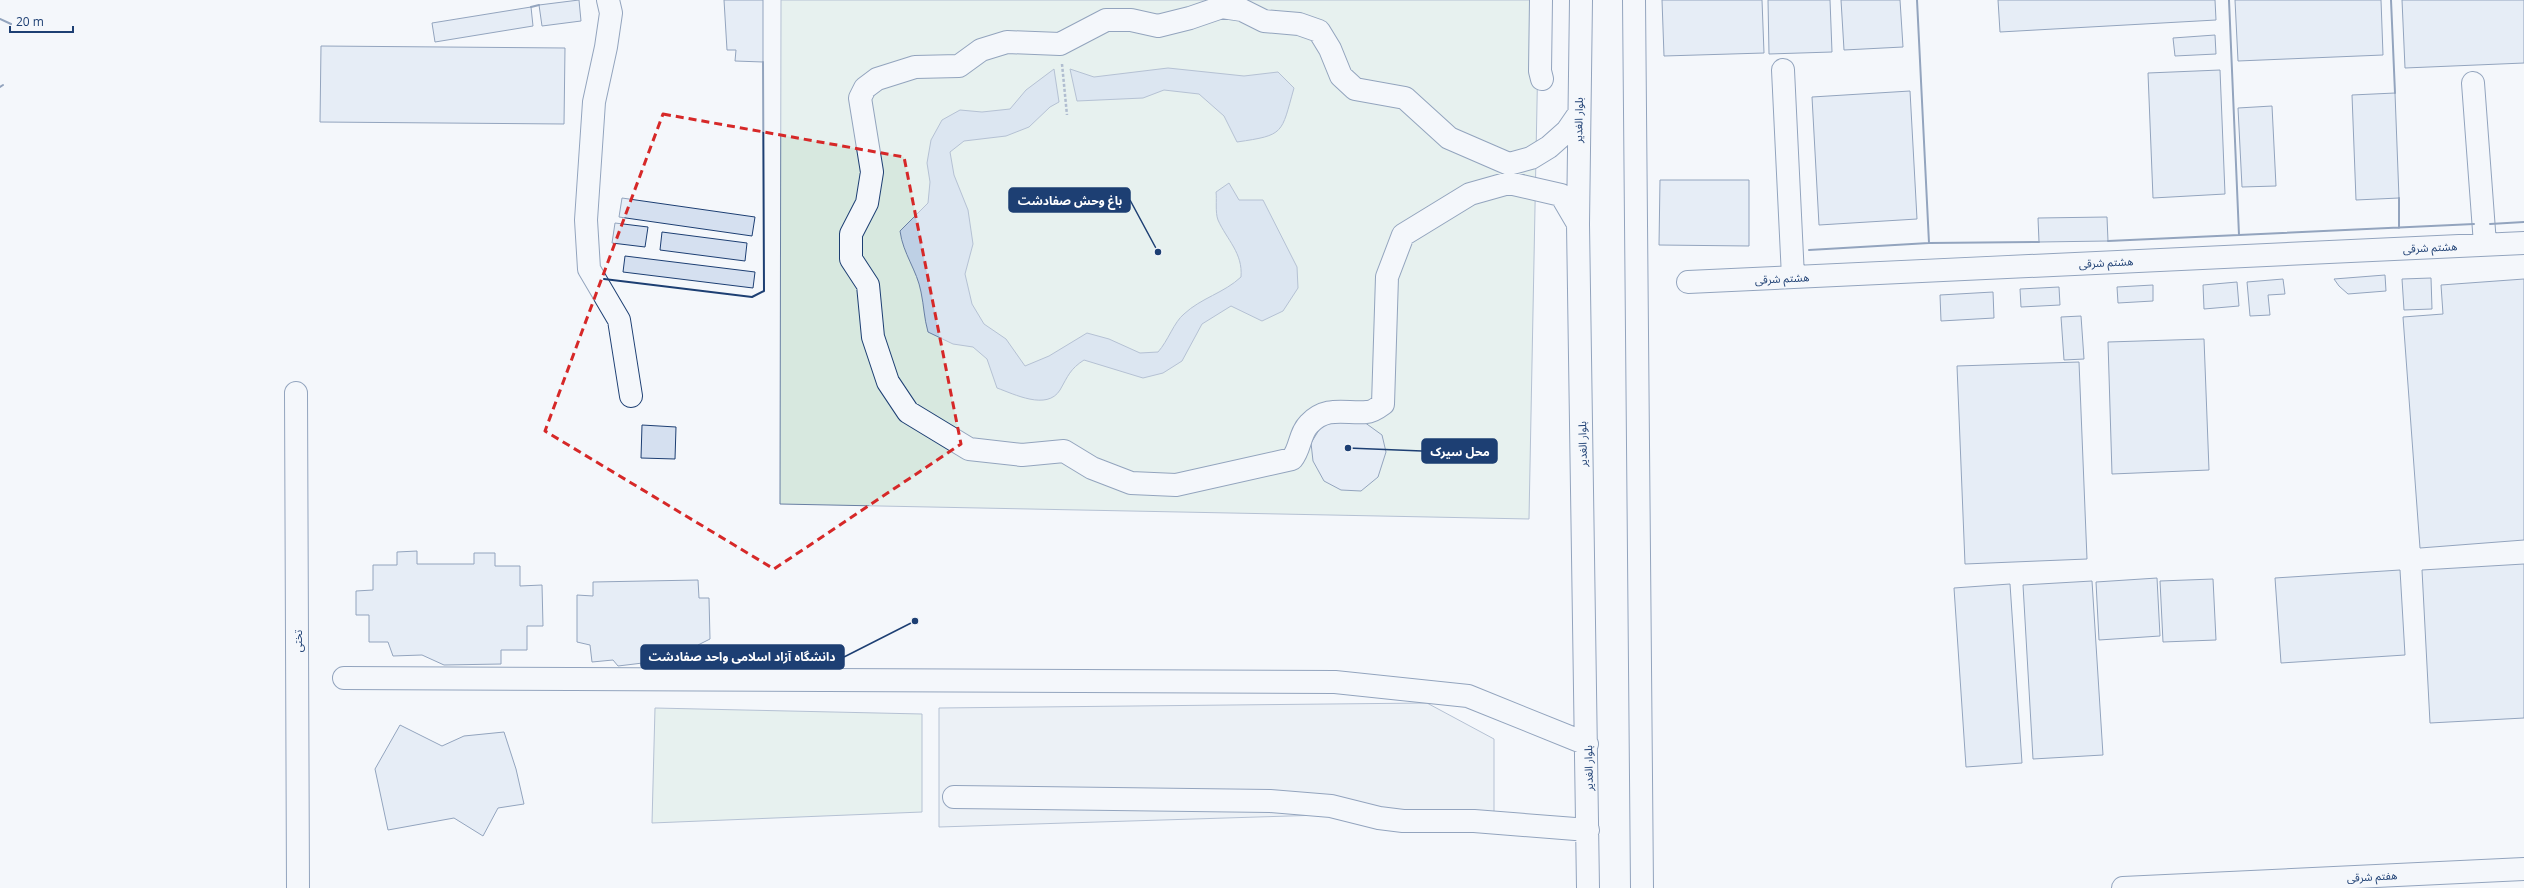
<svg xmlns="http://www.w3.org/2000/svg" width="2524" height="888" font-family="'Open Sans','Noto Sans Arabic',sans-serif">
<rect width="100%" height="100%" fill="#f4f7fb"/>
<path fill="#d7e8df" stroke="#687fa3" d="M 781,0 L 1539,0 L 1529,519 L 780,504 Z
M 655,708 L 922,714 L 922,812 L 652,823 Z"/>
<path fill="#e3e8f0" stroke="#687fa3" d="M 1427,703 L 1494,739 L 1494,830 L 1417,812 L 939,827 L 939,708 Z"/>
<path fill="#bed0e5" stroke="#687fa3" d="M 1168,68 L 1244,76 L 1278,72 L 1294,88 C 1281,134 1285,135 1237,142 L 1224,116 L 1199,94 L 1164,90 L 1143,98 L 1077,101 L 1070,69 L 1094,77 Z
M 1054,69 L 1059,102 L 1050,107 L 1029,127 L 1006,136 L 964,141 L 950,152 L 954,175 L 968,210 L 973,244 L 965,274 L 972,304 L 984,324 L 1006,339 L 1025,366 L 1049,356 L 1087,333 L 1109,339 L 1140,353 L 1158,352 C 1168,341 1174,322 1184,314 C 1201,298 1224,293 1241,277 C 1243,253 1227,240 1218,220 C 1215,212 1217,200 1216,192 L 1229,183 L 1239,200 L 1263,200 L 1297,267 L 1298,288 L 1283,311 L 1262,321 L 1231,306 L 1202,324 L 1182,361 L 1163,373 L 1143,378 L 1084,360 C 1070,369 1068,376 1060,390 C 1047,411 1014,394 997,388 L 987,359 L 973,347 L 953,344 L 928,332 C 924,318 924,306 921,292 C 917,270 903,254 900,231 L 928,203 L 930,182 L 927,163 L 931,140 L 942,120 L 960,110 L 982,112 L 1010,109 L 1026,90 Z"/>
<path fill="#d5e0f0" stroke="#1d3f73" d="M 579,0 L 581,21 L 542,26 L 539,5 Z
M 724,0 L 763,0 L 763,62 L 735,61 L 736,50 L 727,50 Z
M 1662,0 L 1762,0 L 1764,53 L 1664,56 Z
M 1768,0 L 1830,0 L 1832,52 L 1769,54 Z
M 1841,0 L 1900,0 L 1903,47 L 1844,50 Z
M 1998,0 L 2215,0 L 2216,20 L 2000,32 Z
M 2235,0 L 2381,0 L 2383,55 L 2238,61 Z
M 2402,0 L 2524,0 L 2524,63 L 2405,68 Z
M 531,7 L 533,26 L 435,42 L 432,23 Z
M 2215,35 L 2216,54 L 2175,56 L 2173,38 Z
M 321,46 L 565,48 L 564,124 L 320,122 Z
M 2220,70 L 2225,194 L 2153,198 L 2148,73 Z
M 1910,91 L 1917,219 L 1819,225 L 1812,97 Z
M 2395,93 L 2399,198 L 2356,200 L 2352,95 Z
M 2272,106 L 2276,186 L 2242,187 L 2238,108 Z
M 1660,180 L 1749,180 L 1749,246 L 1659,245 Z
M 622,198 L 755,217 L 752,236 L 619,217 Z
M 2107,217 L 2108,241 L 2039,242 L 2038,218 Z
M 615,223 L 648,227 L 645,247 L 612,243 Z
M 662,232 L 747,243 L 745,261 L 660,250 Z
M 625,256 L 755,272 L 753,288 L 623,272 Z
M 2385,275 L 2386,291 L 2348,294 L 2339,286 L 2334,279 Z
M 2431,278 L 2432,309 L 2404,310 L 2402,279 Z
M 2283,279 L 2285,294 L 2268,295 L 2270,315 L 2250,316 L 2247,282 Z
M 2524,279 L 2524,540 L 2420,548 L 2403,317 L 2443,314 L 2441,285 Z
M 2237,282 L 2239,306 L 2204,309 L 2203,285 Z
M 2153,285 L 2153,301 L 2118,303 L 2117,287 Z
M 2059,287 L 2060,305 L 2021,307 L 2020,289 Z
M 1993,292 L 1994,318 L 1941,321 L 1940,295 Z
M 2081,316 L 2084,359 L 2064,360 L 2061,317 Z
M 2204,339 L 2209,470 L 2112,474 L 2108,342 Z
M 2079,362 L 2087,559 L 1965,564 L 1957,366 Z
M 1353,414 L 1382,435 L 1386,452 L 1378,477 L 1361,491 L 1341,490 L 1324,481 L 1313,461 L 1311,443 L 1322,425 Z
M 642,425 L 676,427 L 675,459 L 641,458 Z
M 417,551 L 417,564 L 474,564 L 474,553 L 495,553 L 495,566 L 520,566 L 520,586 L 542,585 L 543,626 L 527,626 L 527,650 L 501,650 L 501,664 L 444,665 L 422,655 L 393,656 L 388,642 L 369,642 L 369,615 L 356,615 L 356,591 L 373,590 L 373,565 L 397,565 L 397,552 Z
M 2524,564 L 2524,718 L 2430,723 L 2422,570 Z
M 2400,570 L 2405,655 L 2281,663 L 2275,578 Z
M 2157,578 L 2160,636 L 2099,640 L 2096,582 Z
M 2213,579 L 2216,640 L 2163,642 L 2160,581 Z
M 698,580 L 699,598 L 709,598 L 710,639 L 698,645 L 696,662 L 656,668 L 651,662 L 618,666 L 613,660 L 592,662 L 590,645 L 577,642 L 577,595 L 593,596 L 593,582 Z
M 2092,581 L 2103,755 L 2033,759 L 2023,585 Z
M 2010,584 L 2022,763 L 1966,767 L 1954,588 Z
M 400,725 L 442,746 L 464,736 L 504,732 L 516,769 L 524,804 L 498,808 L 483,836 L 454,818 L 388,830 L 375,769 Z"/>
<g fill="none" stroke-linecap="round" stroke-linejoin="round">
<defs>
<path id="minor" d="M 608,0 L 611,13 L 606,47 L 594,102 L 586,220 L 589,269 L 619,320 L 631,396
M 1541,0 L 1540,71 L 1542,79
M 1581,0 L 1578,224 L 1588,888
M 1634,0 L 1642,888
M 1783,70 L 1793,277
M 2473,83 L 2485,244
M 1578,224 L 1561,195 L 1509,183 L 1470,194 L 1403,235 L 1387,277 L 1383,404 C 1379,407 1372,412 1367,412 C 1346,414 1327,405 1309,424 C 1299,434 1301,448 1292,459 L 1176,485 L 1131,483 L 1092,468 L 1064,451 L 1022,455 L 969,449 L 908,412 L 888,382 L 873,337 L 868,285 L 851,259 L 851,234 L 867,203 L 872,172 L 860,98 L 865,88 L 877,79 L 915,67 L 959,66 L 981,50 L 1007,42 L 1060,44 L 1106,20 L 1131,20 L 1158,26 L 1190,18 L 1222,7 L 1242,10 L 1264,21 L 1299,24 L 1319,31 L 1330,49 L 1341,76 L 1355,89 L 1405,98 L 1449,138 L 1509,164 L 1531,158 L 1549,147 L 1567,131 L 1578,115
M 1688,282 L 2524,243
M 296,393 L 298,888
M 344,678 L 1335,682 L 1468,696 L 1587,744
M 954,797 L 1270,801 L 1331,806 L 1379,818 L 1403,821 L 1474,821 L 1588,830
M 2123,888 L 2524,869"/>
</defs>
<use href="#minor" stroke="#1d3f73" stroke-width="24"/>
<path stroke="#5e769c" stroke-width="2.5" stroke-dasharray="3 2" stroke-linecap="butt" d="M 1062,64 L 1067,115"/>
<use href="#minor" stroke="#f4f7fb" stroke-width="22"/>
<path stroke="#1d3f73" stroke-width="2" d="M 1917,0 L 1929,243
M 2229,0 L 2239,235
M 2391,0 L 2395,93
M 531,7 L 539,5
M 0,19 L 11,24
M 0,87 L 3,85
M 2490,224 L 2524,222
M 2399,228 L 2399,198
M 2108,241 L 2474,224
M 1809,250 L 1929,243 L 2039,242
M 604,279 L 752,297 L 764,291 L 763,62"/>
</g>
<path d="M0 0H2524V888H0ZM 663,114 L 904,157 L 961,444 L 774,569 L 545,431 Z" fill="#f4f7fb" fill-opacity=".55" fill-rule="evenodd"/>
<path fill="none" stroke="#d62828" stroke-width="3" stroke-dasharray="8 5" stroke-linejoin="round" d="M 663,114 L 904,157 L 961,444 L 774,569 L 545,431 Z"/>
<g text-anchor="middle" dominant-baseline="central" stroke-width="3" stroke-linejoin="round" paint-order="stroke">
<g font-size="11" fill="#1d3f73" stroke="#f4f7fb">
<text transform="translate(1578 120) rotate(-89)">بلوار الغدیر</text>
<text transform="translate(2430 247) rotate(-3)">هشتم شرقی</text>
<text transform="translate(2106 262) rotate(-3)">هشتم شرقی</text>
<text transform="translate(1782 278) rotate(-3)">هشتم شرقی</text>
<text transform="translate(1582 444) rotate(-91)">بلوار الغدیر</text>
<text transform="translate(297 641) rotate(-90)">تختی</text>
<text transform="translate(1588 768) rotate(-91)">بلوار الغدیر</text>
<text transform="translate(2372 876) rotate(-3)">هفتم شرقی</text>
</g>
</g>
<path fill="none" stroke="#1d3f73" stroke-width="1.5" d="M1158 252L1130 200M1348 448L1422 451M915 621L844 657"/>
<g fill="#1d3f73" stroke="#f4f7fb" stroke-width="1.5">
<circle cx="1158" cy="252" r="4"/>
<circle cx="1348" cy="448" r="4"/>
<circle cx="915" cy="621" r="4"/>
</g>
<g fill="#1d3f73" stroke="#1d3f73" stroke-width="1.5">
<rect x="1009" y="188" width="121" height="24" rx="4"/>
<rect x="1422" y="439" width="75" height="24" rx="4"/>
<rect x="641" y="645" width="203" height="24" rx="4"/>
</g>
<g font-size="12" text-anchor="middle" font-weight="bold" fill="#fff">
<text x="1070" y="205">باغ وحش صفادشت</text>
<text x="1460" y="456">محل سیرک</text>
<text x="742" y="661">دانشگاه آزاد اسلامی واحد صفادشت</text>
</g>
<path d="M10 26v6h63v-6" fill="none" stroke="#1d3f73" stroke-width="2"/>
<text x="16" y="26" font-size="12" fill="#1d3f73" stroke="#f4f7fb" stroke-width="3" paint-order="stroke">20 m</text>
</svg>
